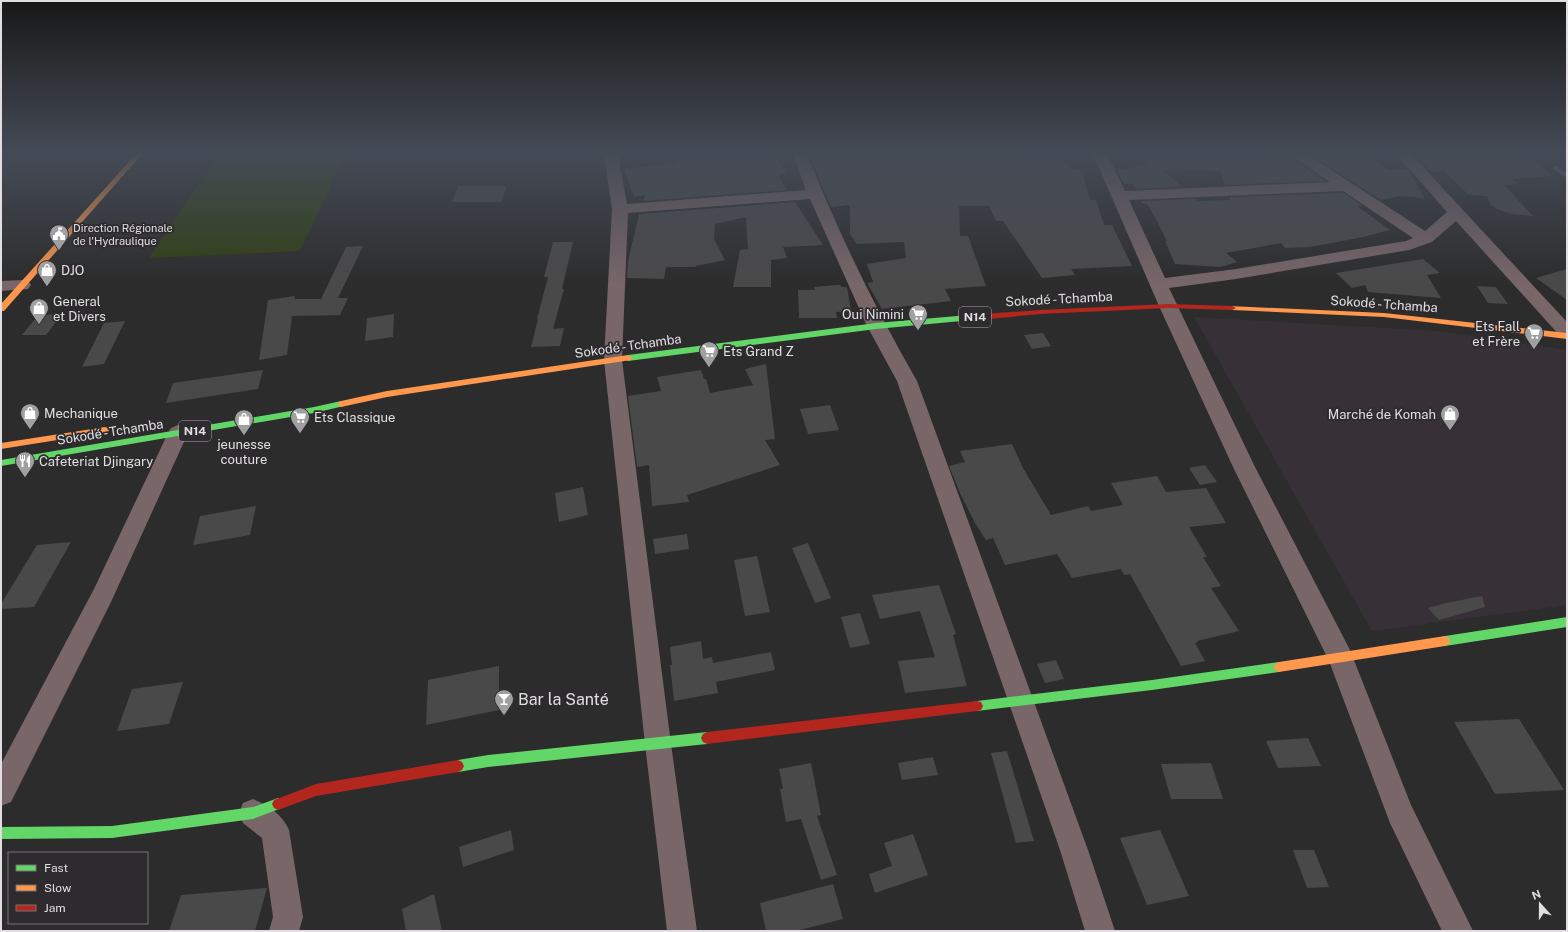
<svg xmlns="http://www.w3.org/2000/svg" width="1568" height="932" font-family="'Public Sans',sans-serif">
<rect width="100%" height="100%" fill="#2c2c2c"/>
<path fill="#373137" d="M 1194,317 L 1437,331 L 1567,350 L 1567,605 L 1372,631 Z"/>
<path fill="#303f12" d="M 218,154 L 346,154 L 300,251 L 149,258 Z"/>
<path fill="#4a494a" d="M 765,154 L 774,154 L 786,172 L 779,177 L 787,190 L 643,201 L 645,195 L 634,197 L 624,169 L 678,163 L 678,160 L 704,157 L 706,160 L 732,157 L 733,160 Z
M 809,154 L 1060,154 L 1067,165 L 1070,166 L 1070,169 L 1083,170 L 1086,187 L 1091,200 L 1096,200 L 1104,225 L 1112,225 L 1132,266 L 1071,269 L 1075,275 L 1042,278 L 1003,221 L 996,221 L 989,206 L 959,206 L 960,236 L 968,236 L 986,286 L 945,289 L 951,301 L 882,309 L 867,283 L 873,282 L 867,264 L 906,258 L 904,242 L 857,244 L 850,234 L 850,205 L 831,207 Z
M 1135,154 L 1290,154 L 1292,158 L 1325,181 L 1225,185 L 1220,171 L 1163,170 L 1182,187 L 1136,189 L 1132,184 L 1124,184 L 1117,171 L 1148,164 Z
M 1309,154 L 1367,154 L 1388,170 L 1407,169 L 1411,174 L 1424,198 L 1400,196 L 1381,200 Z
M 1415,154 L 1527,154 L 1552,176 L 1512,179 L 1518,184 L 1504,185 L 1533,216 L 1511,214 L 1495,208 L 1491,205 L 1487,196 L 1469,195 L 1444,171 L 1432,172 Z
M 458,186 L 507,186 L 501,202 L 452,202 Z
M 1343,193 L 1362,205 L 1357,206 L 1390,230 L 1363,237 L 1310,247 L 1285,248 L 1281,243 L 1226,253 L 1237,262 L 1220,267 L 1175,264 L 1165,241 L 1167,241 L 1156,219 L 1147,204 L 1143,204 L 1141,201 L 1195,199 L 1198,201 L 1230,200 L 1230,197 Z
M 795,202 L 823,245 L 783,247 L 787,258 L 771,260 L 771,287 L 733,287 L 740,250 L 748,249 L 746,217 L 715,224 L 714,239 L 725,260 L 696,266 L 695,267 L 666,267 L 664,279 L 627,278 L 628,261 L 639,214 Z
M 553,242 L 573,242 L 562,289 L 564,289 L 553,329 L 564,328 L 560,346 L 531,347 L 538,319 L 537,319 L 548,277 L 544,277 Z
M 363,246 L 338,298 L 348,298 L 340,315 L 292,316 L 287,355 L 259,360 L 268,300 L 295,296 L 294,299 L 321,299 L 346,247 Z
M 1423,259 L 1440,273 L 1427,275 L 1441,298 L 1368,292 L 1365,285 L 1352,288 L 1336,273 Z
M 1567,269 L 1567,300 L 1536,278 Z
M 836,285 L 840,285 L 842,287 L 847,287 L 851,311 L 836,312 L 837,318 L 799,318 L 798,290 L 815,290 L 814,287 Z
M 1477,286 L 1496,287 L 1508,304 L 1488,303 Z
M 62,314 L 46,335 L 22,335 L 38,315 Z
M 394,314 L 393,337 L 365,341 L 367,318 Z
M 125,321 L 104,364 L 82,367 L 104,323 Z
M 1043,333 L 1051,346 L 1032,349 L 1024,335 Z
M 766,364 L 775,439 L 765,440 L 780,465 L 687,495 L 689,502 L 652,506 L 649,465 L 637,467 L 628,396 L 661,391 L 657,377 L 701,370 L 704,379 L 706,379 L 710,393 L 753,385 L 745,369 Z
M 263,370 L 258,389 L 166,403 L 173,383 Z
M 830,405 L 839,430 L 808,434 L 800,409 Z
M 1012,444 L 1023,468 L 1051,515 L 1088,506 L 1091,511 L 1123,505 L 1111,483 L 1157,476 L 1166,492 L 1206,488 L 1226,523 L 1189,527 L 1207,557 L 1203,557 L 1221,586 L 1211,588 L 1239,631 L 1197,641 L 1198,642 L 1195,643 L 1205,661 L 1181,666 L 1130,574 L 1124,575 L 1121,569 L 1072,578 L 1057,554 L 1005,565 L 993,538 L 986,540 L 975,523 L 960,493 L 949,466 L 965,462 L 960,451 Z
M 1205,465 L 1217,482 L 1200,485 L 1189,468 Z
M 583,487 L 588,515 L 559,522 L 555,493 Z
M 256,506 L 250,535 L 193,545 L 200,516 Z
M 687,534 L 689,549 L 655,554 L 653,539 Z
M 71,542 L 34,607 L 1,609 L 1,604 L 37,545 Z
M 808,543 L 831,598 L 815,603 L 792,548 Z
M 757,556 L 770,612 L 745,616 L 734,560 Z
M 939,585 L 956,634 L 953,635 L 967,686 L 905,693 L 898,661 L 935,657 L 920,611 L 880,619 L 872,595 Z
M 1482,596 L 1485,607 L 1439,620 L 1428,608 L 1446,603 Z
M 860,613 L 870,644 L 850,648 L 841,617 Z
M 701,641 L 703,659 L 712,657 L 713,663 L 771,652 L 775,670 L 716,682 L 718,693 L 674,701 L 670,665 L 672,665 L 670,647 Z
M 1056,660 L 1064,679 L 1045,683 L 1037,664 Z
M 499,666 L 499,710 L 426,725 L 428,680 Z
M 183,682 L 169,724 L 117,731 L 132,689 Z
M 1519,719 L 1564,790 L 1495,794 L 1454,722 Z
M 1308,738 L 1321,766 L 1278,768 L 1266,741 Z
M 1007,751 L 1034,841 L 1016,843 L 991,753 Z
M 933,757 L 938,775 L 902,780 L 898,763 Z
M 811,763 L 821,815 L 817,816 L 837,875 L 821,880 L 801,819 L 786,822 L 780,789 L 783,789 L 779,769 Z
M 1211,763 L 1223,799 L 1171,799 L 1161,764 Z
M 511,830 L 514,850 L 463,867 L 459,847 Z
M 1160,830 L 1189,896 L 1147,905 L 1120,838 Z
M 913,834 L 928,875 L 875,893 L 869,874 L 892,866 L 884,843 Z
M 1293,850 L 1314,850 L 1329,887 L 1307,888 Z
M 833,884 L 843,919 L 796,931 L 766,931 L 760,903 Z
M 267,888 L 255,931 L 169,931 L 181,895 Z
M 434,894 L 442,931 L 406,931 L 402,909 Z"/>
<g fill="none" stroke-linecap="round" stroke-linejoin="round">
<path fill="#786669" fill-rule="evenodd" d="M 1555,166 L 1567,173 L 1567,178 L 1553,169 L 1553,167 Z"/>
<path fill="#786669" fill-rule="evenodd" d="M 604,154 L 618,154 L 627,204 L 806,190 L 793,154 L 807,154 C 838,232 875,308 917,381 L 1088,850 L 1115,931 L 1085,931 L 1060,850 L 897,381 L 867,326 L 810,199 L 628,213 L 622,360 L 671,744 L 697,931 L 667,931 L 645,744 L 604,360 L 612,209 Z
M 1093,154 L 1107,154 L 1125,191 L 1330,182 L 1293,157 L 1291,154 L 1307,154 L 1425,231 L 1447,212 L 1396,154 L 1411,154 L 1567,322 L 1567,339 L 1561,337 L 1456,221 L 1432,242 L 1409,250 L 1236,279 L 1169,288 L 1255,467 L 1350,650 L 1411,805 L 1473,931 L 1442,931 L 1390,823 L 1329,661 L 1233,467 L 1159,306 ZM 1343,191 L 1413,238 L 1406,241 L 1236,269 L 1165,278 L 1129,200 Z
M 22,280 L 28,281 L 31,285 L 28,289 L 1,291 L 1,281 Z
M 178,425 L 185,428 L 188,433 L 111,602 L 11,802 L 1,806 L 1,764 L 94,589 L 168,433 L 171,428 Z
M 253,799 C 268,805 283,815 289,830 L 303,917 L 299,931 L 269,931 L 273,917 L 262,838 L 243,823 L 239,813 L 243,803 Z"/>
<path fill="#63d668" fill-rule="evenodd" d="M 969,315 L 973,318 L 972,320 L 876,329 L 628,361 L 624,358 L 628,355 L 876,323 Z
M 341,401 L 345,404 L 344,406 L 314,413 L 1,466 L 1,460 L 314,407 Z
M 1567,617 L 1567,627 L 1445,646 L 1441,644 L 1440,641 L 1441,638 L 1445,636 Z
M 1279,662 L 1283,664 L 1284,667 L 1283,670 L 1279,672 L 1152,690 L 977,711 L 973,710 L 971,706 L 973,702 L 977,701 L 1152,680 Z
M 707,732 L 711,734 L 713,738 L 711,742 L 707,744 L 488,767 L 458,772 L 454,770 L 452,766 L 454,762 L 458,760 L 488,755 Z
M 278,798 L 282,800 L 284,804 L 282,808 L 253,819 L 112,838 L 1,839 L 1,827 L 112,826 L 253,807 Z"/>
<path fill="#ff974d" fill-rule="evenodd" d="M 136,154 L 142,154 L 4,311 L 1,311 L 1,304 Z
M 1229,306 L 1384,313 L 1567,333 L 1567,339 L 1384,317 L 1232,310 L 1228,308 Z
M 628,355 L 632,358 L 631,360 L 387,397 L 341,407 L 337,404 L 341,401 L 387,391 Z
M 105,427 L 108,428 L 109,430 L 108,432 L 1,449 L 1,443 Z
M 1445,636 L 1449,638 L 1450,641 L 1449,644 L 1445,646 L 1279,672 L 1275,670 L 1274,667 L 1275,664 L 1279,662 Z"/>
<path fill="#b3261e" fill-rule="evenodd" d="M 1168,304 L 1232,306 L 1236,308 L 1232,310 L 1168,308 L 1040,314 L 969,321 L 965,318 L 969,315 L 1040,310 Z
M 977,701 L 981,702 L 983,706 L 981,710 L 977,711 L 707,744 L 703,742 L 701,738 L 703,734 L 707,732 Z
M 458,760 L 462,762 L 464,766 L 462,770 L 458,772 L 316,796 L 278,810 L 274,808 L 272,804 L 274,800 L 316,784 Z"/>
</g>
<linearGradient id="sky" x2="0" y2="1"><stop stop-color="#181818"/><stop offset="0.54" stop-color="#454b56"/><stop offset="1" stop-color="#454b56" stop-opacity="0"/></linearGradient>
<rect width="1568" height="284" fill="url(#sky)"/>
<defs>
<symbol id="civic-pin" viewBox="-11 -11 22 30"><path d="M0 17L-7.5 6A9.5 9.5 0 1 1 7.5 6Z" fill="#a1a0a1" stroke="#2d2b2d"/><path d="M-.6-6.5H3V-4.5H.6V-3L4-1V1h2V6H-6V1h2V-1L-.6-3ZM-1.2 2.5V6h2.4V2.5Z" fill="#fff"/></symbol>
<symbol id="shop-pin" viewBox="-11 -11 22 30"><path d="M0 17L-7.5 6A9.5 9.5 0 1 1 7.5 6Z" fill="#a1a0a1" stroke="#2d2b2d"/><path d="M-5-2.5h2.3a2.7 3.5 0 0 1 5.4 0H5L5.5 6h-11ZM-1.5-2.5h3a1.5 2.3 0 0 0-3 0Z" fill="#fff"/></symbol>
<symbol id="supermarket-pin" viewBox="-11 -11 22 30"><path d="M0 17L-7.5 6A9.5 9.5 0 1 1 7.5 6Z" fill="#a1a0a1" stroke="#2d2b2d"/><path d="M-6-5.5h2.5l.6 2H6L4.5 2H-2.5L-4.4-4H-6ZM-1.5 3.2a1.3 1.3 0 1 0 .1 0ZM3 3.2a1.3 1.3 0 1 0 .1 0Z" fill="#fff"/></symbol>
<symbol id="restaurant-pin" viewBox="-11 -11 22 30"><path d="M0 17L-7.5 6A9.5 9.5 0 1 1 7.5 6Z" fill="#a1a0a1" stroke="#2d2b2d"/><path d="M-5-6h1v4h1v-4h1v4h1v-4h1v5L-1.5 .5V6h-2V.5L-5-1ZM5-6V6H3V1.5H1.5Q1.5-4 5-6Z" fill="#fff"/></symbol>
<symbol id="bar-pin" viewBox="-11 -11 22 30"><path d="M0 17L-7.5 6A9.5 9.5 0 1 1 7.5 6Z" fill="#a1a0a1" stroke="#2d2b2d"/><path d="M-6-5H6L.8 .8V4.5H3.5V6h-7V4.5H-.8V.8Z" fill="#fff"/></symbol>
</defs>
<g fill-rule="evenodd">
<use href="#civic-pin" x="48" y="223" width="22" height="30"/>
<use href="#shop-pin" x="36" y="259" width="22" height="30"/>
<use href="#shop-pin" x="28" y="297" width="22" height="30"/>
<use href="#supermarket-pin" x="907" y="303" width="22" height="30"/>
<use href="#supermarket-pin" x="1523" y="322" width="22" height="30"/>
<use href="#supermarket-pin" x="698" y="340" width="22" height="30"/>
<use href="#shop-pin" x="19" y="402" width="22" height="30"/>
<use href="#shop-pin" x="1439" y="403" width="22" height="30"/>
<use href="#supermarket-pin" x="289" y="406" width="22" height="30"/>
<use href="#shop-pin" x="233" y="408" width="22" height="30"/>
<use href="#restaurant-pin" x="14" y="450" width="22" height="30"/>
<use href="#bar-pin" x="493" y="688" width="22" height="30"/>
</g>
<g text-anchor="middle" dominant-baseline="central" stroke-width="3.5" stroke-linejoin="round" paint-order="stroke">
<g font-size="11" fill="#e0dee0" stroke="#2d2b2d" text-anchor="start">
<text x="73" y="228">Direction Régionale<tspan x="73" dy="13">de l'Hydraulique</tspan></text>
</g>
<g fill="#2d2b2d" stroke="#aaa8aa" stroke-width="1">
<rect x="959" y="307" width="32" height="20" rx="3"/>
<rect x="179" y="421" width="32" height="20" rx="3"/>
</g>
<g font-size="12" font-weight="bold" fill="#e0dee0">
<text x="975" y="317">N14</text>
<text x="195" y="431">N14</text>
</g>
<g font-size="13" fill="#e0dee0" stroke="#2d2b2d" text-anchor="start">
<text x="61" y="270">DJO</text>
<text x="53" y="301">General<tspan x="53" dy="15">et Divers</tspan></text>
<text x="904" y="314" text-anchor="end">Oui Nimini</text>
<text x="1520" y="326" text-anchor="end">Ets Fall<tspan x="1520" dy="15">et Frère</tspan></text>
<text x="723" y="351">Ets Grand Z</text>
<text x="44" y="413">Mechanique</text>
<text x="1436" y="414" text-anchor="end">Marché de Komah</text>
<text x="314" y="417">Ets Classique</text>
<text x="244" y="444" text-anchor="middle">jeunesse<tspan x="244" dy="15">couture</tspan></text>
<text x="39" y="461">Cafeteriat Djingary</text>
</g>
<g font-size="13" fill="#e0dee0" stroke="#2d2b2d">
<text transform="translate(1059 299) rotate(-3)">Sokodé - Tchamba</text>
<text transform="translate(1384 304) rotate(4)">Sokodé - Tchamba</text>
<text transform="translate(628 346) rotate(-8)">Sokodé - Tchamba</text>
<text transform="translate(110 432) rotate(-9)">Sokodé - Tchamba</text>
</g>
<g font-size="16" fill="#e0dee0" stroke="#2d2b2d" text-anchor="start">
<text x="518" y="699">Bar la Santé</text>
</g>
</g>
<rect width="1568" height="932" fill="none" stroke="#e0dee0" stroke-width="4"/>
<rect x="8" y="852" width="140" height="72" fill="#2d2b2d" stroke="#757375"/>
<rect x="16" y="865" width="20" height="6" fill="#63d668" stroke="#757375"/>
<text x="44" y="872" font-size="12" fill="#e0dee0">Fast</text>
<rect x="16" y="885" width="20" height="6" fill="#ff974d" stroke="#757375"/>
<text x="44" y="892" font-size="12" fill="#e0dee0">Slow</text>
<rect x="16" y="905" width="20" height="6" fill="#b3261e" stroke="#757375"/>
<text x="44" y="912" font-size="12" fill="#e0dee0">Jam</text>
<g transform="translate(1540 904) rotate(339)" stroke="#2d2b2d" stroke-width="3" paint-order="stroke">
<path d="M0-3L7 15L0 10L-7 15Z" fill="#e0dee0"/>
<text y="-6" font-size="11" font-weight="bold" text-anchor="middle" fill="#e0dee0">N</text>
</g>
</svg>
